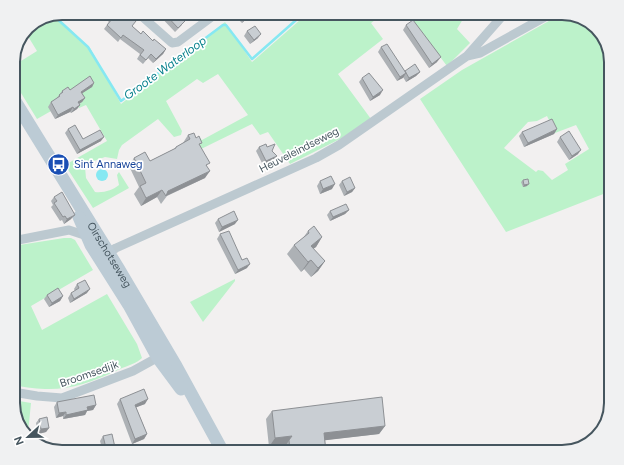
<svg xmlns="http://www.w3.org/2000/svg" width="624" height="465" font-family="Figtree,sans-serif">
<rect width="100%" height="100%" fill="#f2f0f0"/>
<path fill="#bcf2ca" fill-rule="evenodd" d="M 308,13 L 385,13 L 371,23 L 383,39 L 338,74 L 371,119 L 340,139 L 290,164 L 268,132 L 260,135 L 252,124 L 197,151 L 191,140 L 199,137 L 202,140 L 248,115 L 218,74 L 203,83 L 197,79 L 166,101 L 182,131 L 181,135 L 174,137 L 158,119 L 122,145 L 119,150 L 117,159 L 105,157 L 94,161 L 85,167 L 86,178 L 95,192 C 104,193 113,190 119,185 L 117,175 L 119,172 L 129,188 L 93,208 L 65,165 L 107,141 L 86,105 L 79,108 L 74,98 L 37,119 L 13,80 L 13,66 L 37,51 L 26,33 L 30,25 L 56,16 L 90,48 L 121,104 L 225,22 L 252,62 Z
M 407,13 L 459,13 L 463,19 L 457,29 L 470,43 L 447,66 Z
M 563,13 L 592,23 L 606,40 L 611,62 L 611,191 L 506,232 L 420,99 L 462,70 ZM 547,116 L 555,133 L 576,125 L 589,149 L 565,164 L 568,170 L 552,180 L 543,171 L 538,170 L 536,172 L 504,148 L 528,122 L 537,121 Z
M 64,238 L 71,238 L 75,240 L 93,270 L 31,306 L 42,330 L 107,294 L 137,344 L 142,358 C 137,363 127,366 120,369 C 79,388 58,394 13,385 L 13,316 L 15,315 L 13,310 L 13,246 Z
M 235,279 L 235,281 L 203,322 L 190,302 Z
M 13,400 L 31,403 L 28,433 L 13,406 Z"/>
<path fill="#86e8f2" d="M96 175a6 6 0 1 1 12 0a6 6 0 1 1-12 0Z"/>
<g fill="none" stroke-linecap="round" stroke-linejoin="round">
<path stroke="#86e8f2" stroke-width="2.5" d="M 54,16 L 88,47 L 121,101 L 223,25 L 226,25 L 252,59 L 304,13"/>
<path stroke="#bcc9d0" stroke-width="9" d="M 138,13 L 172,43 L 178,42 L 217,13
M 467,56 L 480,53 L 552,13
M 13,241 L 69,230 L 87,236
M 104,255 L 116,248 L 316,158 L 339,145 L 467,56 L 505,13
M 13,392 L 37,396 L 62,398 L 133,371 L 162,355"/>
<g stroke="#bccbd5" stroke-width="13">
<path id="s1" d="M 13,98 L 118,268 L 176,366 L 223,452"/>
<path d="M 79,217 L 91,245 L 129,305 L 158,358 L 181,389"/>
</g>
</g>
<path fill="#adb1b5" d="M 92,13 L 125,13 L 132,26 L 141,34 L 166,49 L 163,54 L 153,63 L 148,58 L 143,64 L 137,59 L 140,54 L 120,39 L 118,42 L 104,29 L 109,22 L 100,14 L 98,18 Z
M 157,13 L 177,13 L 182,25 L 175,32 Z
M 233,13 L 252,13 L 242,23 L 233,14 Z
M 260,13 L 272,13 L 266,19 Z
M 406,25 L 437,62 L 429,68 L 403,30 Z
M 247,31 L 258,38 L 250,44 L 244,36 Z
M 381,47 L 405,71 L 420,72 L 416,76 L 406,82 L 403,77 L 397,81 L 378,52 Z
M 362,78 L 380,95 L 370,101 L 359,82 Z
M 94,83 L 92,87 L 82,93 L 85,98 L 82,102 L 79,104 L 80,105 L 77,109 L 71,113 L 70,112 L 55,119 L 48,107 L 51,102 L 56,99 L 62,91 L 70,90 Z
M 68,129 L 83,139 L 101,141 L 77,154 L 65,133 Z
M 557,129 L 554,134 L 524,147 L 519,136 L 522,132 Z
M 188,135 L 200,145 L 207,166 L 205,178 L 167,196 L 161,204 L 157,197 L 141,206 L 134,194 L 139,187 L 129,166 L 134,158 L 150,161 L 174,149 L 176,147 L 183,143 Z
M 560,137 L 578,154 L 569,160 L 557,142 Z
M 259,147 L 267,147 L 272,151 L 274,160 L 263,165 L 256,151 Z
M 523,180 L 527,186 L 523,187 L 521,182 Z
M 320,181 L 332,189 L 320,194 L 317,186 Z
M 342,181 L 355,188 L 352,192 L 344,196 L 339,185 Z
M 54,197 L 71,219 L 64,224 L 62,220 L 60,221 L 51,207 L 53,205 L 51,201 Z
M 349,210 L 345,214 L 330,221 L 327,215 L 330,211 Z
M 218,219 L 235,224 L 219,232 L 215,223 Z
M 308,231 L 322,237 L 316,247 L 313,249 L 325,261 L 318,271 L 311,277 L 304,269 L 301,272 L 287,254 L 294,245 L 303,238 Z
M 220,234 L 242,260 L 247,268 L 235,274 L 217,239 Z
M 77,284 L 87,293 L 70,303 L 68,298 L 71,293 L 75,291 L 74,289 Z
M 47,295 L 63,296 L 60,301 L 49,307 L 44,299 Z
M 120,399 L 145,404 L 136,407 L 147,434 L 144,439 L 132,444 L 117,404 Z
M 57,402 L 96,405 L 93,410 L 87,411 L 85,415 L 63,419 L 63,416 L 56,418 L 54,407 Z
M 272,411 L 385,426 L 379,434 L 325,440 L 326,452 L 284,452 L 283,449 L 286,445 L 269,447 L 266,419 Z
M 39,419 L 49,428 L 46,432 L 38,434 L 36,423 Z
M 103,436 L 115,452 L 103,452 L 100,441 Z"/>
<path fill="#8d9094" d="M 251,13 L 252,13 L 242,23 L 245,18 Z
M 261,34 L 258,38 L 250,44 L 254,40 Z
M 166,49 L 163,54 L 153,63 L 156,59 Z
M 441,57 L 437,62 L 429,68 L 432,64 Z
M 420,72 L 416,76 L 406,82 L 409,78 Z
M 406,73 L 403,78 L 397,81 L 400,77 Z
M 94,83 L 92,87 L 78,96 L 81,92 Z
M 383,90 L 380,95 L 370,101 L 373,97 Z
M 85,98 L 82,102 L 75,106 L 78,102 Z
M 80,105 L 77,109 L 71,113 L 74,109 Z
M 73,107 L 70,112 L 55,119 L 58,115 Z
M 557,129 L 554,134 L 524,147 L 528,143 Z
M 104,137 L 101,141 L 77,154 L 80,150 Z
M 581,150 L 578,154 L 569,160 L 572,156 Z
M 277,156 L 274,160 L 263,165 L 266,161 Z
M 210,171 L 205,178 L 166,196 L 168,191 Z
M 335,184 L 332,189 L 320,194 L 323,189 Z
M 529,184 L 527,186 L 523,187 L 524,185 Z
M 355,188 L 352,192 L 344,196 L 347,192 Z
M 162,190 L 157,197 L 141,206 L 146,198 Z
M 349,210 L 345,214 L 330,221 L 333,217 Z
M 75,215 L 71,219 L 64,224 L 67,219 Z
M 238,220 L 235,224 L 219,232 L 222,227 Z
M 322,237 L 316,247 L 304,255 L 311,246 Z
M 311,260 L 304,269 L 301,272 L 308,262 Z
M 325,261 L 318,271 L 311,277 L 318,268 Z
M 250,264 L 247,268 L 235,274 L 238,270 Z
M 90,289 L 87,293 L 70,303 L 74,299 Z
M 63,296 L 60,301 L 49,307 L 52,303 Z
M 148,399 L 145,404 L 132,409 L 135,405 Z
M 96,405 L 93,410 L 87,411 L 85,415 L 63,419 L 66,415 L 87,407 Z
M 66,412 L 63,416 L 56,418 L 59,413 Z
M 385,426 L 379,434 L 319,441 L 324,433 Z
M 49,428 L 46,432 L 38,434 L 41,429 Z
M 147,434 L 144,439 L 132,444 L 135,439 Z
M 292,436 L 286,445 L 269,447 L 275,438 Z"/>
<path fill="#c9ced3" stroke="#8d9094" d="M 107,13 L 125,13 L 127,15 L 129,14 L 136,21 L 132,26 L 141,34 L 143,31 L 153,41 L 154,39 L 166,49 L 156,59 L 151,54 L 146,60 L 140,55 L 144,50 L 123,35 L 121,38 L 107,25 L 113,18 Z
M 164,13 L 177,13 L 185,21 L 178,28 Z
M 240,13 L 251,13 L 245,18 Z
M 413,20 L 441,57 L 432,64 L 406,25 Z
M 255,26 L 261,34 L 254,40 L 247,31 Z
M 387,44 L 406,73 L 400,77 L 381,47 Z
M 415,64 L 420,72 L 409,78 L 405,71 Z
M 369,73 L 383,90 L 373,97 L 362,78 Z
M 90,76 L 94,83 L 81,92 L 85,98 L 78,102 L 80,105 L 74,109 L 73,107 L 58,115 L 51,102 L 60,96 L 59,95 L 63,92 L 62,91 L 68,87 L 70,90 Z
M 552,119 L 557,129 L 528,143 L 522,132 Z
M 75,125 L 83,139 L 100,130 L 104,137 L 80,150 L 68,129 Z
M 569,131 L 581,150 L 572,156 L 560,137 Z
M 194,133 L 196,138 L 199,136 L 202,143 L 199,144 L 210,163 L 206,165 L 210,171 L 168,191 L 166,196 L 162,190 L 146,198 L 140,186 L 146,183 L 134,158 L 145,152 L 150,161 L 176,148 L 176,147 L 190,139 L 188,135 Z
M 266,144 L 267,147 L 275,144 L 272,151 L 277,156 L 266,161 L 259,147 Z
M 331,176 L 335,184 L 323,189 L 320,181 Z
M 350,177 L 355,188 L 347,192 L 342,181 Z
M 528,179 L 529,184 L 524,185 L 523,180 Z
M 62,192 L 75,215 L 67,219 L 65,216 L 63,217 L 54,203 L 57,201 L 54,197 Z
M 346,204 L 349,210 L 333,217 L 330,211 Z
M 234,211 L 238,220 L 222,227 L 218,219 Z
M 314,226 L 322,237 L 311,246 L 325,261 L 318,268 L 311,260 L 308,262 L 294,245 L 309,233 L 308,231 Z
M 229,231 L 242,260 L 247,258 L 250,264 L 238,270 L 220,234 Z
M 85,280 L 90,289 L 74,299 L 71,293 L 79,288 L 77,284 Z
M 58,288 L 63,296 L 52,303 L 47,295 Z
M 144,389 L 148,399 L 135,405 L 147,434 L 135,439 L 120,399 Z
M 94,395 L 96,405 L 87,407 L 88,410 L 66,415 L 66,412 L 59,413 L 57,402 Z
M 382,397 L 385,426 L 324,433 L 326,452 L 290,452 L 289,440 L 292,436 L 275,438 L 272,411 Z
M 47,417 L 49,428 L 41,429 L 39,419 Z
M 112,434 L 116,452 L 107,452 L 103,436 Z"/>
<defs>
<symbol id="bus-disc" viewBox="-11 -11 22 22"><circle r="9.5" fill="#1a4fb4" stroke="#fff"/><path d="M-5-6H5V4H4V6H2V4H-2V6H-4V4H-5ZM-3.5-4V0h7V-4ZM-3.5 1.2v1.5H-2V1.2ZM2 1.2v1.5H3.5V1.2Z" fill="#fff"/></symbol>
</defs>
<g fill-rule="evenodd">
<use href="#bus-disc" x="46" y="152" width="25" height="25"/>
</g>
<g text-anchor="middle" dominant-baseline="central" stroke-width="3.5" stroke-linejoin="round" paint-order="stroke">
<g font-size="11" fill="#46565f" stroke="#fff">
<text transform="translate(299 150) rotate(-27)">Heuveleindseweg</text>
<text stroke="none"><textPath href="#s1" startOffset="184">Oirschotseweg</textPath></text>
<text transform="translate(89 374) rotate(-19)">Broomsedijk</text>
</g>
<g font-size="11" fill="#164399" stroke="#fff" text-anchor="start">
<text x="74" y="164">Sint Annaweg</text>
</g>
<g font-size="12" font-style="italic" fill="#06808c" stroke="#fff">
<text transform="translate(165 68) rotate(-36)">Groote Waterloop</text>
</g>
</g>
<path d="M0 0H624V465H0ZM62 20H562A42 42 0 0 1 604 62V403A42 42 0 0 1 562 445H62A42 42 0 0 1 20 403V62A42 42 0 0 1 62 20Z" fill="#f0f1f2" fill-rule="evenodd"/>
<path fill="none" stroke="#46565f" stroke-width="2" d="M62 20H562A42 42 0 0 1 604 62V403A42 42 0 0 1 562 445H62A42 42 0 0 1 20 403V62A42 42 0 0 1 62 20Z"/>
<g transform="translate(28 437) rotate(248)" stroke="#ffffff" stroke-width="3" paint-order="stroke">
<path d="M0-3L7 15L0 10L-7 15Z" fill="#46565f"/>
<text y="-6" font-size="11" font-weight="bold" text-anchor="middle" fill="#46565f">N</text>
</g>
</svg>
